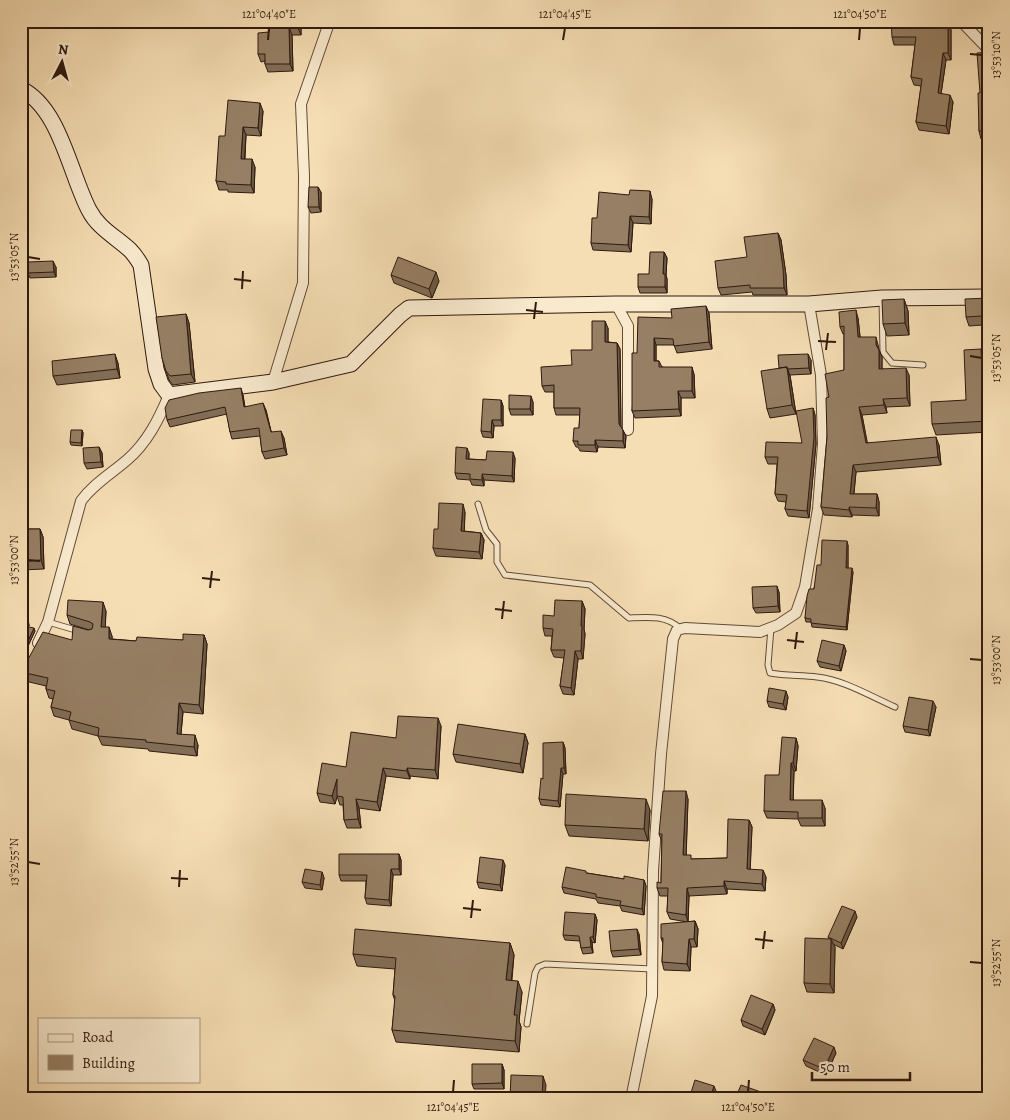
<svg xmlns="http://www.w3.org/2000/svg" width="1010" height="1120" font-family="Alegreya,serif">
<rect width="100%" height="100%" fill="#f6deb4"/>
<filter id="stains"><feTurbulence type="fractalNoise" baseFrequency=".004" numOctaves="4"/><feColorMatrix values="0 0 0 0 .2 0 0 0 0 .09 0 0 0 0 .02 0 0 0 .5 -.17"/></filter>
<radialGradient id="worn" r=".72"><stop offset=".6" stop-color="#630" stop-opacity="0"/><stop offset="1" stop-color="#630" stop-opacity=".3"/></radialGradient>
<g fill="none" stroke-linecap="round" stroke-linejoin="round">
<defs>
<path id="lane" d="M 882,299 L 883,352 L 892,363 L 923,365
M 478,504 L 486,530 L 497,544 L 497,562 L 505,575 L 590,585 L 629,618 C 649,617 666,615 681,629
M 48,622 L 79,631
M 771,628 L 768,665 L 770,673 C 786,676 801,675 817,677 C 844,680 870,696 895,707
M 527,1024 L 535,973 L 538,967 L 545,964 L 652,969"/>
<path id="street" d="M 961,21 L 989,50
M 616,304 L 628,326 L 628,430
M 273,382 L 303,283 L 304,176 L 301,104 L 328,26 L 331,21
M 38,643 L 48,622 L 81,501 C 93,484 112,473 127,460 C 147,443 159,419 169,395
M 631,1099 L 652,996 L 653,871 L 661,754 L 673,639 L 677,630 L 685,628 L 760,632 L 778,625 L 796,613 L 805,587 L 818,509 L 823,444 L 821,375 L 809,304"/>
<path id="secondary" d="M 21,89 C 60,108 70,174 89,210 C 98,228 116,237 130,250 C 134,254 138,260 141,265 L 156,369 L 161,384 L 169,395 L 273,382 L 351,364 L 400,315 L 409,308 L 616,304 L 809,304 L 882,298 L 989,297"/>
</defs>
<use href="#lane" stroke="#614a38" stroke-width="7"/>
<use href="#street" stroke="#614a38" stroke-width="12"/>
<use href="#secondary" stroke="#2f190e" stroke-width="17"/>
<use href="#lane" stroke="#f9eace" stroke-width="5"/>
<use href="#street" stroke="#f9eace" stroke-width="10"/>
<use href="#secondary" stroke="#f9eace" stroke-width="15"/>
</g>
<path fill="#816d56" stroke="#2f190e" d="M 301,21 L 301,35 L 292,35 L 293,71 L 268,72 L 265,64 L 265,61 L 261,62 L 258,54 L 269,32 Z
M 948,22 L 951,30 L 951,60 L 946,60 L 941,94 L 953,102 L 949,134 L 919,130 L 916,122 L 921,86 L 914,85 L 911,77 L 915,45 L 894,45 L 892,37 L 912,23 Z
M 989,52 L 989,138 L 981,139 L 979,131 L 980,93 Z
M 263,111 L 261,136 L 246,135 L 245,159 L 255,167 L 254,193 L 228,192 L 228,190 L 219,190 L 216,181 L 225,136 Z
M 321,192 L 321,212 L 311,213 L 308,207 Z
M 652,199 L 651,224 L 633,223 L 631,252 L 593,250 L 591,243 L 597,218 Z
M 778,233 L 781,240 L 786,275 L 787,295 L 753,295 L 752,292 L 721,295 L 718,288 L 747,257 Z
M 664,252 L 667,258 L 666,275 L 667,279 L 667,293 L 640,293 L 638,287 L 649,274 Z
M 56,267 L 56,277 L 30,278 L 28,273 Z
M 391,275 L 439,281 L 432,298 L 394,283 Z
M 989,298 L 989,352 L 987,352 L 983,343 L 983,325 L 969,326 L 966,317 Z
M 904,299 L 908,311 L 909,335 L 887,336 L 883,324 Z
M 709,313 L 712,349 L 677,353 L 674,345 L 656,345 L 656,361 L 659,361 L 662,367 L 694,374 L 695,398 L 681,398 L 681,416 L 635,418 L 632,411 L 637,353 L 672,318 Z
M 186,314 L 189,323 L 195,382 L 173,385 L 169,380 L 162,358 Z
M 858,318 L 860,337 L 878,345 L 879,349 L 882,357 L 882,369 L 909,375 L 910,406 L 886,407 L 887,413 L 862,415 L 867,443 L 939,445 L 941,465 L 856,472 L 854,494 L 877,494 L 879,502 L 879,516 L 852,515 L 852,517 L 824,515 L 821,507 L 827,437 L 829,397 L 844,370 L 844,334 L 843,334 L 840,327 Z
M 608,328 L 608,342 L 617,343 L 620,349 L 621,427 L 626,436 L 625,448 L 598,447 L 597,452 L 580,451 L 578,447 L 576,447 L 573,441 L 579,428 L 580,415 L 556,415 L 554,408 L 554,392 L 545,392 L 542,386 L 572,365 L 592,350 Z
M 981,349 L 985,360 L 986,399 L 989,399 L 989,432 L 936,435 L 932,424 L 966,400 Z
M 811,360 L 811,374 L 790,375 L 796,414 L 770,418 L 767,409 L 779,368 Z
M 118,363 L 120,378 L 57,385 L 53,376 Z
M 243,395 L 245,407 L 266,410 L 271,432 L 284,438 L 287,455 L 265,459 L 262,452 L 260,436 L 232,439 L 230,432 L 227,414 L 170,427 L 167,420 Z
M 501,400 L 503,406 L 503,426 L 494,426 L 493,438 L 483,437 L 481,431 Z
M 533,402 L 533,415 L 511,415 L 509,409 Z
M 813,408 L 815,415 L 816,444 L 809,518 L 788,516 L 785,509 L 786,502 L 778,501 L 775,494 L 777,464 L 768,464 L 765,457 L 802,443 Z
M 82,430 L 83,433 L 82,446 L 71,445 L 70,442 Z
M 99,447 L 102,453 L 103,467 L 87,469 L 84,463 Z
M 469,453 L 469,459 L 486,460 L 515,458 L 514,482 L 484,480 L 484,486 L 472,485 L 470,480 L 457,479 L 455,473 Z
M 465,512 L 464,531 L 481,533 L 484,540 L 482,559 L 436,556 L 433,548 L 438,529 Z
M 21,529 L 40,529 L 43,537 L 44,569 L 21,570 Z
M 848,545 L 848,568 L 853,572 L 847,630 L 812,627 L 811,622 L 806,622 L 805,618 L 821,565 Z
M 779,592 L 780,612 L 756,613 L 753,608 Z
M 582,601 L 585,609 L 584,629 L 585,634 L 583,659 L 578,659 L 574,695 L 563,694 L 560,686 L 564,658 L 554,657 L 551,650 L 552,636 L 545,636 L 543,628 L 554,616 Z
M 21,605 L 25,605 L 27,611 L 29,626 L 25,626 L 35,631 L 28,646 L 21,644 L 21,636 L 24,626 L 21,626 Z
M 106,611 L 105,627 L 112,636 L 112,639 L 136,641 L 183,640 L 204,635 L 207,644 L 203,714 L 183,712 L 181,734 L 198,745 L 197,756 L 149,751 L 148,749 L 102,745 L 98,736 L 72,729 L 69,720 L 54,716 L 51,707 L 53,699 L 49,698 L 46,689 L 46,686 L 25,681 L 21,672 L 89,630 L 70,624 L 67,615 Z
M 844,645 L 846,651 L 841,671 L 820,667 L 817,661 Z
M 788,697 L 786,710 L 769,707 L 767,701 Z
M 936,707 L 930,736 L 905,732 L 903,726 Z
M 441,726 L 438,779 L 410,776 L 410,779 L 386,776 L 380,811 L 359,808 L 361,828 L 347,828 L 344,820 L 343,805 L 340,805 L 337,796 L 335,804 L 320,802 L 317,793 L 346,767 L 396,738 Z
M 525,734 L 528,743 L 523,773 L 456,762 L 453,754 Z
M 796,738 L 798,746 L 796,771 L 794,771 L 793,800 L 825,808 L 825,826 L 801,826 L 798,819 L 767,818 L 764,811 L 779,775 Z
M 563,742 L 565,748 L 566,774 L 563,774 L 560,807 L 541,805 L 539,799 L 543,779 Z
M 688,799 L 686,855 L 692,859 L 727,858 L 749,820 L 752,827 L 750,869 L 766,877 L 765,891 L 727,889 L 727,894 L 689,896 L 688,922 L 695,921 L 698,929 L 697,947 L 691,947 L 690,971 L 664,970 L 662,962 L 663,944 L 661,938 L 687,922 L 670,919 L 667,912 L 668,896 L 660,896 L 657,888 L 661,883 L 662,842 L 659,834 Z
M 650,810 L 648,841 L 569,836 L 565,825 Z
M 399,854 L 401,860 L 401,875 L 393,875 L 391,906 L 367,904 L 365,898 L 366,881 L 341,881 L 339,875 Z
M 505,865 L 502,891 L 479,888 L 477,882 Z
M 322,872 L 324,878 L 322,890 L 305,888 L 302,882 Z
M 587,873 L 624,879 L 644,880 L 646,886 L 644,915 L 622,911 L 620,906 L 598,903 L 596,899 L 564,893 L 562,887 Z
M 595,914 L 597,920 L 595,943 L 592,942 L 593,953 L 583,954 L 581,948 L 580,941 L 565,940 L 563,935 Z
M 857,917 L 843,949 L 833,944 L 835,947 L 834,993 L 807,992 L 804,983 L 829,939 L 828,937 Z
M 639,934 L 641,955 L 613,957 L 611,951 Z
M 510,943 L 514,955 L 512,980 L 522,992 L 519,1021 L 521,1027 L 519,1052 L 396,1042 L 392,1030 L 395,1001 L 393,995 L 395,969 L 357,966 L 353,954 Z
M 773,1004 L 775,1010 L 765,1035 L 743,1026 L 741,1020 Z
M 836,1053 L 826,1075 L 806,1066 L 803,1060 Z
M 502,1064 L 504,1070 L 504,1089 L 474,1089 L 472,1084 Z"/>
<path fill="#695946" stroke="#2f190e" d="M 298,21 L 301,21 L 301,35 L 298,28 Z
M 948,22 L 951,30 L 951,60 L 948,53 Z
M 289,27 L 292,35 L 293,71 L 290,64 Z
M 943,53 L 946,60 L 940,101 L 938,93 Z
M 950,95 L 953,102 L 949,134 L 946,126 Z
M 260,103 L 263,111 L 261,136 L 258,128 Z
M 243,127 L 246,135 L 244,167 L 241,159 Z
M 252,159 L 255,167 L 254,193 L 251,185 Z
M 318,187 L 321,192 L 321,212 L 319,207 Z
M 650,191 L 652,199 L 651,224 L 649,217 Z
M 630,216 L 633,223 L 631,252 L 628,245 Z
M 778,233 L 781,240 L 786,275 L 787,295 L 784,288 Z
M 664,252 L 667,258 L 666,275 L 667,279 L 667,293 L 665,287 L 663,274 Z
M 53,261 L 56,267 L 56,277 L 54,272 Z
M 436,272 L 439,281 L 432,298 L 429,289 Z
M 904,299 L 908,311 L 909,335 L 905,323 Z
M 706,306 L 709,313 L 712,349 L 709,342 Z
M 856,310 L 858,318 L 861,345 L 858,337 Z
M 186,314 L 189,323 L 195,382 L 191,374 Z
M 605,321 L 608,328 L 608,349 L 605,342 Z
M 876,337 L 878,345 L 879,353 L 876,345 Z
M 654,338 L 656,345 L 656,368 L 654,361 Z
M 617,343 L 620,349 L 621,430 L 619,424 Z
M 981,349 L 985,360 L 987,410 L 983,399 Z
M 879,350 L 882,357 L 882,377 L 879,369 Z
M 115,354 L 118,363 L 120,378 L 117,369 Z
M 808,354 L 811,360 L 811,374 L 809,368 Z
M 692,367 L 694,374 L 695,398 L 692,391 Z
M 787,367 L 790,376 L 796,414 L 792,405 Z
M 906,368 L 909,375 L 910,406 L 907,398 Z
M 241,388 L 243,395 L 246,414 L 244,407 Z
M 678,391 L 681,398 L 681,416 L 679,409 Z
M 531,396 L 533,402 L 533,415 L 530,409 Z
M 883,399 L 886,407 L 887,413 L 884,405 Z
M 501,400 L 503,406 L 503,426 L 501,420 Z
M 263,403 L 266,410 L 273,439 L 271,432 Z
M 859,407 L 862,415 L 869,451 L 866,443 Z
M 813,408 L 815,415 L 816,444 L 809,518 L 807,511 Z
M 492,420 L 494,426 L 493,438 L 491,432 Z
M 82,430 L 83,433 L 82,446 L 81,443 Z
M 623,430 L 626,436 L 625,448 L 623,441 Z
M 281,431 L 284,438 L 287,455 L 284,448 Z
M 936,437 L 939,445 L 941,465 L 938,457 Z
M 595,440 L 598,447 L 597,452 L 595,445 Z
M 99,447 L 102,453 L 103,467 L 101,462 Z
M 467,448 L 469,453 L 468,465 L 466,459 Z
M 513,452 L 515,458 L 514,482 L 512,476 Z
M 853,465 L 856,472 L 853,501 L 850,494 Z
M 482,474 L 484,480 L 484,486 L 482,480 Z
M 877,494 L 879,502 L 879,516 L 876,508 Z
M 463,504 L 465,512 L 464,539 L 461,531 Z
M 849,507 L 852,515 L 852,517 L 849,510 Z
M 40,529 L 43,537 L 44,569 L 41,560 Z
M 481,533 L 484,540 L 482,559 L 479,552 Z
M 847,541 L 848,545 L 848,571 L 846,568 Z
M 852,568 L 853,572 L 847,630 L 846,627 Z
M 777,586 L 779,592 L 780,612 L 778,606 Z
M 582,601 L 585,609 L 584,629 L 585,634 L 583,659 L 581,651 L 581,626 Z
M 103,602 L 106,611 L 105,636 L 101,627 Z
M 25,605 L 27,611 L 29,626 L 27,620 Z
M 109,627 L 112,636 L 112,648 L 109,639 Z
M 34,628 L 35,631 L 28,646 L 27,643 Z
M 204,635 L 207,644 L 203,714 L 199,705 Z
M 844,645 L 846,651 L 841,671 L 839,666 Z
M 575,651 L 578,659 L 574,695 L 571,688 Z
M 786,691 L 788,697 L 786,710 L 783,704 Z
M 933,701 L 936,707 L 930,736 L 928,730 Z
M 179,703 L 183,712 L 180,743 L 177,734 Z
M 438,718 L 441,726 L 438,779 L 435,770 Z
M 525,734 L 528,743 L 523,773 L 520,764 Z
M 195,735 L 198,745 L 197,756 L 194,747 Z
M 796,738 L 798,746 L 796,771 L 793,763 Z
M 563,742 L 565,748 L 566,774 L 564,768 Z
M 791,763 L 794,771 L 793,807 L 790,800 Z
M 383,768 L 386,776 L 380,811 L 377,802 Z
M 407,768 L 410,776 L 410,779 L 407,771 Z
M 561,768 L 563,774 L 560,807 L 558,801 Z
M 337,779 L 340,787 L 335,804 L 332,796 Z
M 686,791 L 688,799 L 686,862 L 683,855 Z
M 356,799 L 359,808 L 361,828 L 358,819 Z
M 646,799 L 650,810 L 648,841 L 644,829 Z
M 822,800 L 825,808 L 825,826 L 822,818 Z
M 749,820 L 752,827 L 750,876 L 747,869 Z
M 399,854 L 401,860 L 401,875 L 399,869 Z
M 503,860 L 505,865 L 502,891 L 500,885 Z
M 391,869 L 393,875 L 391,906 L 389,900 Z
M 763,870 L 766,877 L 765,891 L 762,884 Z
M 322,872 L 324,878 L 322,890 L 320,885 Z
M 644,880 L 646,886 L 644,915 L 642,909 Z
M 724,881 L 727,889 L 727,894 L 724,886 Z
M 687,888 L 689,896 L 688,922 L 686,915 Z
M 855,911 L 857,917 L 843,949 L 841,943 Z
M 595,914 L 597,920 L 595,943 L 593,937 Z
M 695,921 L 698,929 L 697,947 L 694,939 Z
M 637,929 L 639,934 L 641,955 L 639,949 Z
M 590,937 L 592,942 L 593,953 L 591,947 Z
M 689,939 L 691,947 L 690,971 L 687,964 Z
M 831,939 L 835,947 L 834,993 L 830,984 Z
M 510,943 L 514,955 L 510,991 L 506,980 Z
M 518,981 L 522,992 L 519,1021 L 521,1027 L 519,1052 L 515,1041 L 514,1015 Z
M 773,1004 L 775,1010 L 765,1035 L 762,1029 Z
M 834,1047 L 836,1053 L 826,1075 L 824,1069 Z
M 502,1064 L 504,1070 L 504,1089 L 502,1083 Z
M 543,1076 L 546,1085 L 545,1099 L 542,1099 Z
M 714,1086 L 716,1091 L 714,1099 L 710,1099 Z"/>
<path fill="#967f64" stroke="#2f190e" d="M 269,21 L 298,21 L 298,28 L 289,27 L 290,64 L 265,64 L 265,54 L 258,54 L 258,33 L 269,32 Z
M 891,21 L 909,21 L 909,23 L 948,22 L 948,53 L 943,53 L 938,93 L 950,95 L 946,126 L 916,122 L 922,79 L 911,77 L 916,37 L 892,37 Z
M 989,52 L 989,131 L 979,131 L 978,93 L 980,93 L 977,53 Z
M 228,100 L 260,103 L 258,128 L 243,127 L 241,159 L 252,159 L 251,185 L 226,184 L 226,182 L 216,181 L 219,136 L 225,136 Z
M 309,187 L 318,187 L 319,207 L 308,207 Z
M 630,190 L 650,191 L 649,217 L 630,216 L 628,245 L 591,243 L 592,218 L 597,218 L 599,192 L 629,195 Z
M 778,233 L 783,268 L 784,288 L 750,288 L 750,285 L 718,288 L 715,261 L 747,257 L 744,237 Z
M 650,252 L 664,252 L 663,274 L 665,274 L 665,287 L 638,287 L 638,274 L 649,274 Z
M 398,257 L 436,272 L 429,289 L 391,275 Z
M 53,261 L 54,272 L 28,273 L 28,262 Z
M 989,298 L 989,343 L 983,343 L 982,316 L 966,317 L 965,299 Z
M 904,299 L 905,323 L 883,324 L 882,300 Z
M 706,306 L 709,342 L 674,346 L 673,339 L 654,338 L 654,361 L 659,361 L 659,367 L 692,367 L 692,391 L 678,391 L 679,409 L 632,411 L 632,353 L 637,353 L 638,317 L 672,318 L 671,309 Z
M 856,310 L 858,337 L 876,337 L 876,345 L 879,350 L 879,369 L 906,368 L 907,398 L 883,399 L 884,405 L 859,407 L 866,443 L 936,437 L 938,457 L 853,465 L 850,494 L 877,494 L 876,508 L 849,507 L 849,510 L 821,507 L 827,437 L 826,398 L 829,397 L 825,374 L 844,370 L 844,326 L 840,327 L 839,312 Z
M 186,314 L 191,374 L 170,376 L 166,371 L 162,358 L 156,317 Z
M 592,321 L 605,321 L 605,342 L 617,343 L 619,424 L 623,430 L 623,441 L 595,440 L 595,445 L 578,445 L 578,441 L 573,441 L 574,428 L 579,428 L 580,408 L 554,408 L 554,385 L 542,386 L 541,367 L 572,365 L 571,350 L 592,350 Z
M 981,349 L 983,399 L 989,399 L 989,421 L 932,424 L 931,402 L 966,400 L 964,350 Z
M 115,354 L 117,369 L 53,376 L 52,361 Z
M 808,354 L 809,368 L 787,369 L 787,367 L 779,368 L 778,355 Z
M 787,367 L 792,405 L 767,409 L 761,371 Z
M 241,388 L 244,407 L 263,403 L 271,432 L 281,431 L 284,448 L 262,452 L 259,428 L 230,432 L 225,407 L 167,420 L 165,408 L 169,400 L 199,393 Z
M 509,395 L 531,396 L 530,409 L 509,409 Z
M 483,399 L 501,400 L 501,420 L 492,420 L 491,432 L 481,431 Z
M 813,408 L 814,437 L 807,511 L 785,509 L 787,495 L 775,494 L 778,457 L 765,457 L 766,442 L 802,443 L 796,411 Z
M 71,430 L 82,430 L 81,443 L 70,442 Z
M 99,447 L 101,462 L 84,463 L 83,448 Z
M 456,447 L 467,448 L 466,459 L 486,460 L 487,451 L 513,452 L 512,476 L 482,474 L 482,480 L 470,479 L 470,474 L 455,473 Z
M 439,503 L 463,504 L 461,531 L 481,533 L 479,552 L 433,548 L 434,529 L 438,529 Z
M 21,529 L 40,529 L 41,560 L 21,562 Z
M 822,540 L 847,541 L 846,568 L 852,568 L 846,627 L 811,623 L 811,619 L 805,618 L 807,596 L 809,589 L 814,589 L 817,565 L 821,565 Z
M 777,586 L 778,606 L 753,608 L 752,587 Z
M 68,600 L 103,602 L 101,627 L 109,627 L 109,639 L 136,641 L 137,637 L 183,640 L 183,634 L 204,635 L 199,705 L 179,703 L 177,734 L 195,735 L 194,747 L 146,742 L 146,740 L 98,736 L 99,728 L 69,720 L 71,712 L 51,707 L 55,691 L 46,689 L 48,678 L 21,672 L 43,632 L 72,640 L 73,626 L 88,630 L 92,629 L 93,624 L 90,622 L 67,615 Z
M 555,600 L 582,601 L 581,626 L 582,626 L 581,651 L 575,651 L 571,688 L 560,686 L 565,650 L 551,650 L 553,629 L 543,628 L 543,615 L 554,616 Z
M 21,605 L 25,605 L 27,620 L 21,620 Z
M 24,626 L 34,628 L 27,643 L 21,641 L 21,636 Z
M 822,640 L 844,645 L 839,666 L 817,661 Z
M 769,688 L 786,691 L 783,704 L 767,701 Z
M 909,697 L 933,701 L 928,730 L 903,726 Z
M 398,716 L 438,718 L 435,770 L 407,768 L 407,771 L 383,768 L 377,802 L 356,799 L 358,819 L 344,820 L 343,797 L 337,796 L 337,779 L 332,796 L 317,793 L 322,763 L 346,767 L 351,732 L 396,738 Z
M 458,724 L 525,734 L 520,764 L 453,754 Z
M 782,737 L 796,738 L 793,763 L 791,763 L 790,800 L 822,800 L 822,818 L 798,818 L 798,812 L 764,811 L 765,775 L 779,775 Z
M 563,742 L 564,768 L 561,768 L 558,801 L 539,799 L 541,778 L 543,779 L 543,743 Z
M 663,791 L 686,791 L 683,855 L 691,855 L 691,859 L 727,858 L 728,819 L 749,820 L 747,869 L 763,870 L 762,884 L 724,881 L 724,886 L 687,888 L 686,915 L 667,912 L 668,888 L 657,888 L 657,882 L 661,883 L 662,834 L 659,834 Z
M 566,794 L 646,799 L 644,829 L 565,825 Z
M 339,854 L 399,854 L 399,869 L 391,869 L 389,900 L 365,898 L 367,875 L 339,875 Z
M 480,857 L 503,860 L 500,885 L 477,882 Z
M 566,867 L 586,871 L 586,873 L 624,879 L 624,876 L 644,880 L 642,909 L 620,905 L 621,901 L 596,897 L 596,894 L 562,887 Z
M 305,869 L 322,872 L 320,885 L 302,882 Z
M 842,906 L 855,911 L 841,943 L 828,937 Z
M 565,912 L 595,914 L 593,937 L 590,937 L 591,947 L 581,948 L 579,936 L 563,935 Z
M 695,921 L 694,939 L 689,939 L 687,964 L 662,962 L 663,938 L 661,938 L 661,924 Z
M 355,929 L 510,943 L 506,980 L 518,981 L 514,1015 L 517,1015 L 515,1041 L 392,1030 L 395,996 L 393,995 L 396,958 L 353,954 Z
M 637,929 L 639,949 L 611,951 L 609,931 Z
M 805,938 L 831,939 L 830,984 L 804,983 Z
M 751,995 L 773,1004 L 762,1029 L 741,1020 Z
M 814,1038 L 834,1047 L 824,1069 L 803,1060 Z
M 472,1064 L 502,1064 L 502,1083 L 472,1084 Z
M 511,1075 L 543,1076 L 542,1099 L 510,1099 Z
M 695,1080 L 714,1086 L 710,1099 L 689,1099 Z
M 741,1085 L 761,1092 L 760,1099 L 735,1099 Z"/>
<path fill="none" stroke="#2f190e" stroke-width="2" d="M 268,40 L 269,28M 563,40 L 565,28M 859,40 L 860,28M 970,54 L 982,55M 28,257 L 40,259M 234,279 L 251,281M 242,289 L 243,271M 526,310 L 543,312M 534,319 L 536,302M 818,341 L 836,342M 826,350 L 828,333M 970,356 L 982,358M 28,560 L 40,561M 202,578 L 220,580M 210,588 L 212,571M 495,609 L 512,611M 502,619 L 504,601M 787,640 L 804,642M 795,649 L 797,632M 970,659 L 982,660M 28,862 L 40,864M 171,878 L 188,879M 179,887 L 180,870M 463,908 L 481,910M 471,918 L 473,900M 755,939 L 773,941M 763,949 L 765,931M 970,962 L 982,963M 453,1092 L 454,1080M 748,1092 L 749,1080"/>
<rect width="1010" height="1120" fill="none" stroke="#f6deb4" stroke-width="55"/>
<rect x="38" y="1018" width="162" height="65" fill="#f9eace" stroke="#a89681"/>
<rect x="48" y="1034" width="25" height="8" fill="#f9eace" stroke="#a89681"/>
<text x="82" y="1042" font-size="15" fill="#2f190e">Road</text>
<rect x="48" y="1055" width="25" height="15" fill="#967f64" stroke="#a89681"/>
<text x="82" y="1068" font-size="15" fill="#2f190e">Building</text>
<g transform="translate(62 62) rotate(6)" stroke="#f9eace" stroke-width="4" paint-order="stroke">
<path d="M0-4L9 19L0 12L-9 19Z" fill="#2f190e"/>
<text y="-8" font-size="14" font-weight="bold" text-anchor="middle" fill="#2f190e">N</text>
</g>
<path d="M812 1072v8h98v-8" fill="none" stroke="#2f190e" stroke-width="2.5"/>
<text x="820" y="1072" font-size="15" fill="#2f190e" stroke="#f9eace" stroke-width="4" paint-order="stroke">50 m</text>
<rect x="28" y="28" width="954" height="1064" fill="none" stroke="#2f190e" stroke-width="2"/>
<g font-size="12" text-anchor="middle" fill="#2f190e">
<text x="269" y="18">121°04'40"E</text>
<text x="565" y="18">121°04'45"E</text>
<text x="860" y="18">121°04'50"E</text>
<text transform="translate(996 55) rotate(-90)" y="4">13°53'10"N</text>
<text transform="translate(14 257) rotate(-90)" y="4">13°53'05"N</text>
<text transform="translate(996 358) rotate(-90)" y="4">13°53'05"N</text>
<text transform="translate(14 560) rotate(-90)" y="4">13°53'00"N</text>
<text transform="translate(996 660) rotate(-90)" y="4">13°53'00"N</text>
<text transform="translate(14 862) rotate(-90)" y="4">13°52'55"N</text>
<text transform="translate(996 963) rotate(-90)" y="4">13°52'55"N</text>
<text x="453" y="1111">121°04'45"E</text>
<text x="748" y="1111">121°04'50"E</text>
</g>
<rect width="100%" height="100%" filter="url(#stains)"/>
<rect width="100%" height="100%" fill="url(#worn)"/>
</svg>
